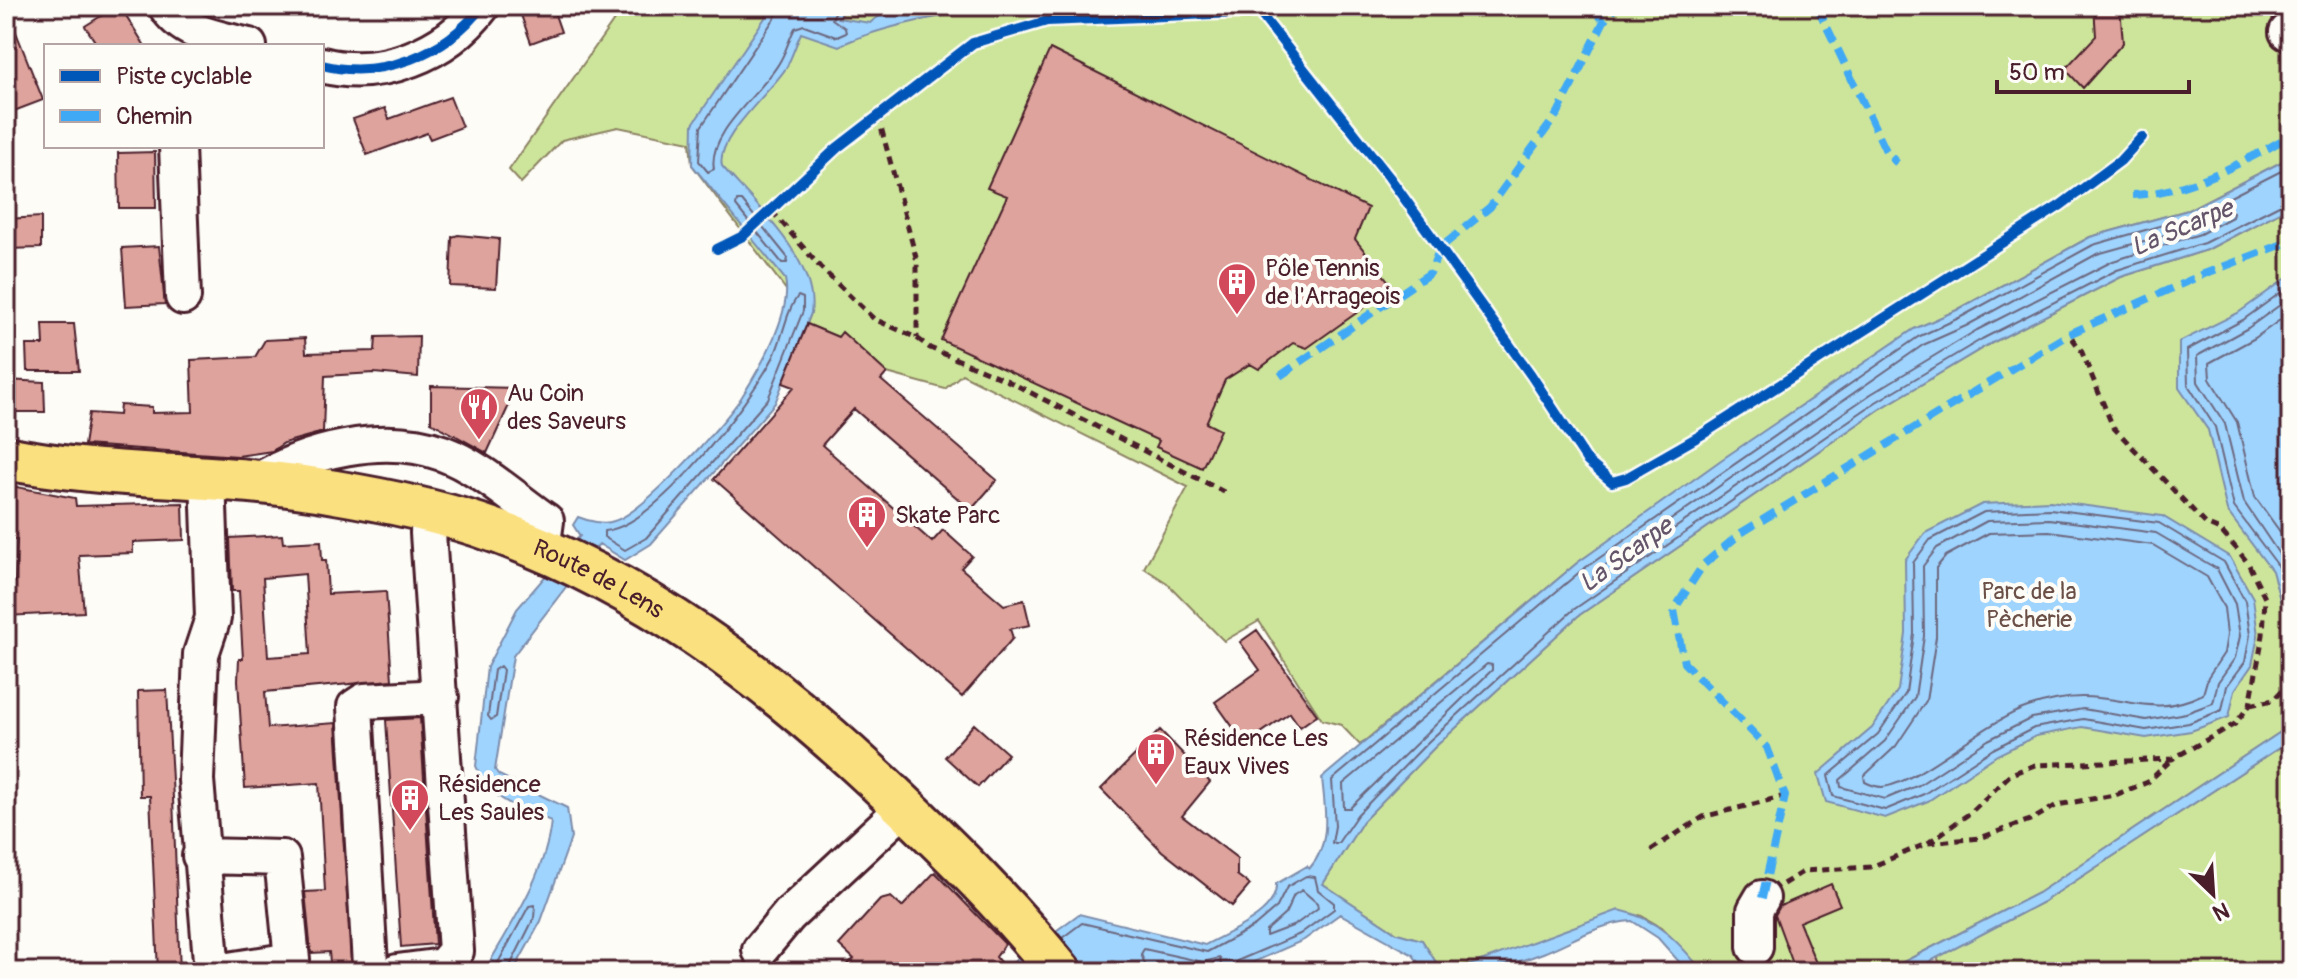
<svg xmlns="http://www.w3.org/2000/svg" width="2297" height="978" font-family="Pangolin,sans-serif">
<rect width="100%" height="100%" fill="#fdfcf7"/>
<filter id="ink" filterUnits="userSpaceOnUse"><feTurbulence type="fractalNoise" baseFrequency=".0125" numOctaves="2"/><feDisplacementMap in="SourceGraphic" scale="16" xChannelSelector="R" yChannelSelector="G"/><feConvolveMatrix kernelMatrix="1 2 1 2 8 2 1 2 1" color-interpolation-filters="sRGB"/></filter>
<g filter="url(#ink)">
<path fill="#cde59b" stroke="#8c8263" stroke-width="2" d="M 624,6 L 2291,6 L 2291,157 L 2188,210 L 2090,237 L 1957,310 L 1914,330 L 1577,563 L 1360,745 L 1341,725 L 1322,720 L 1259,621 L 1224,641 L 1167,583 L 1144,568 L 1188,487 L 962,374 L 945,389 L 887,373 L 843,333 L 838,337 L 807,324 L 811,313 L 802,311 L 692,165 L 690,142 L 618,127 L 562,140 L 521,183 L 509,170 Z
M 2291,206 L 2291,725 L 2038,893 L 1884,972 L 1703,972 L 1661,927 L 1640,915 L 1442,972 L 1422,940 L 1397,933 L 1323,884 L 1363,821 L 1435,747 L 1578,616 L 1880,409 L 1986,346 L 2121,277 L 2207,250 Z
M 2291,740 L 2291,972 L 1944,972 L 1937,957 L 2043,902 Z"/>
<path fill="#9fd4fe" stroke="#7d8caa" stroke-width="2" d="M 773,6 L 849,6 L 838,18 L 870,23 C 892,0 967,6 999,6 C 951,14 882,25 839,46 L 801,33 C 796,44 792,57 786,68 C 772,91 715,138 722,166 C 753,202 819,261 811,313 L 775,403 L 651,544 L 625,560 L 599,544 L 513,656 L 495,770 L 499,775 L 567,808 L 571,838 L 541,921 L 513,972 L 484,972 C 510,926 546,874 551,821 C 519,808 489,801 476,766 L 487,667 L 517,609 L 580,536 L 573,525 L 578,517 C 588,521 604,525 614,521 C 643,513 723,425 741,398 C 759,370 793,312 785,279 L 692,165 L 693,124 Z
M 2291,157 L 2291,206 L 2207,250 L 2121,277 L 1986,346 L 1880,409 L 1578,616 L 1435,747 L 1363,821 L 1323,884 L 1397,933 L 1422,940 L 1442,972 L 1425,972 L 1413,955 L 1340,914 L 1304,940 L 1231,972 L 1137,972 L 1113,961 L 1086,972 L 1000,972 L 1079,914 L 1205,945 C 1228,932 1278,914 1276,884 L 1307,866 L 1309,869 C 1332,844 1325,809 1322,778 L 1577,563 L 1721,460 L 1914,329 L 1957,310 L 2090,237 L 2188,210 Z
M 2291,275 L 2291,602 L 2282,607 L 2272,571 L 2227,511 L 2208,430 L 2179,388 L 2179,342 L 2238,313 Z
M 2050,501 L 2162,516 L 2230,557 L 2253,598 L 2258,636 L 2252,665 L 2235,690 L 2229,717 L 2191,731 L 2146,738 L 2082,727 L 2036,736 L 1997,755 L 1928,801 L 1885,818 L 1826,802 L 1818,774 L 1872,728 L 1898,690 L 1906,634 L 1905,560 L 1925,533 L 1982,504 Z
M 2291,725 L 2291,740 L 2043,902 L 1910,972 L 1884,972 L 2038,893 Z
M 1619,910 C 1657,918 1679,942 1703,972 L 1688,972 L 1658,938 L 1632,921 C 1599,923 1573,941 1543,953 C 1512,965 1484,972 1451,972 Z"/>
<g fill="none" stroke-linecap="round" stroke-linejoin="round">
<path stroke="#6c677f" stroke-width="2" d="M 779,6 L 778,13 L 701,127 L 699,161 L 708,172 L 714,169 C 707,132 762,93 779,63 C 786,52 789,39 795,28 L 804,25 L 837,37 L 846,33 L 845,28 L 832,19 L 838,6
M 2291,166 L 2191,217 L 2093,245 L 1961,317 L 1918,337 L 1582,570 L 1332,780 L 1335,826 L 1332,843 L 1338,843 L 1357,815 L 1429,741 L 1573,610 L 1876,402 L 1982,339 L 2117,270 L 2204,243 L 2291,199
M 737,201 L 742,201 L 788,258 L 787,263 L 782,263 L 736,206 Z
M 2229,210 L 2233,212 L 2232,217 L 2200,234 L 2113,261 L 1977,330 L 1871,394 L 1599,580 L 1593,579 L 1594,573 L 1923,345 L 1966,326 L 2097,254 L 2194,227 Z
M 2291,285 L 2243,320 L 2187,350 L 2188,385 L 2215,427 L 2234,507 L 2279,567 L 2286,592 L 2291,595
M 798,296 L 803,298 L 803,311 L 768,399 L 646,538 L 625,550 L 604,537 L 604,531 C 656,527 749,403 773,358 C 783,339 785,313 798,296 Z
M 2291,297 L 2248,328 L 2197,356 L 2198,382 L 2225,424 L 2244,502 L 2291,572
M 2291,312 L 2255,338 L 2209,363 L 2210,379 L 2237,422 L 2255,497 L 2291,547
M 2050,509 L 2159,523 L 2224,562 L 2245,601 L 2250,635 L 2245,662 L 2227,686 L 2222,710 L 2189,723 L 2146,730 L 2083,719 L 2034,728 L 1993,749 L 1924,794 L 1885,810 L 1833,796 L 1828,776 L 1878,734 L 1906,693 L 1914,634 L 1913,563 L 1930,540 L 1984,512 Z
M 2049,519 L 2156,533 L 2217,569 L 2235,604 L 2240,636 L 2235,658 L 2218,682 L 2213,703 L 2186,713 L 2146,720 L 2083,709 L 2032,718 L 1988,740 L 1919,785 L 1885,799 L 1841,787 L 1840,780 L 1885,741 L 1915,697 L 1924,636 L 1923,566 L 1937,548 L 1987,521 Z
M 2049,531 L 2153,545 L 2207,577 L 2224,608 L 2227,635 L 2224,653 L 2208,677 L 2203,694 C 2154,718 2129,697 2082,697 C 2066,697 2044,702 2028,707 C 1986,720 1916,785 1882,787 C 1877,787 1869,784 1865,782 L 1864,776 L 1896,746 L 1926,701 L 1936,637 L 1936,568 L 1946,556 L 1989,533 Z
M 1487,664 L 1492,665 L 1492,670 L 1350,808 L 1344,808 L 1343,784 Z
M 500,666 L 503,670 L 496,717 L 491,720 L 488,716 L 494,670 Z
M 1302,890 L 1317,903 L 1318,908 L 1295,925 L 1266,936 L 1266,931 L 1285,914 L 1294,895 Z
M 1062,938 L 1082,923 L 1207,952 L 1255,926 L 1277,907 L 1287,887 L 1306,876 L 1315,877 L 1318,890 L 1334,903 L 1334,909 L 1300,934 L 1237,961 L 1232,972
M 493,972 L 529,906 L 535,905 L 534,918 L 507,972
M 1148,972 L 1141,954 L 1144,949 L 1203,962 L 1220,958 L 1222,972"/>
</g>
<path fill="#dda39c" stroke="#4a1f2b" stroke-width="2" fill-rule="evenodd" d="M 117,6 L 120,6 L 145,46 L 98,46 L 85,26 Z
M 536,6 L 552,6 L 561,32 L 531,43 L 520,12 Z
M 2094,6 L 2120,6 L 2123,43 L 2083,88 L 2065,69 L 2096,36 Z
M 6,7 L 43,100 L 6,114 Z
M 1050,49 L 1368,208 L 1355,239 L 1393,287 L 1307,348 L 1293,343 L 1259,369 L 1250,364 L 1225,380 L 1206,423 L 1220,430 L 1202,468 L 1156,447 L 1159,441 L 941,340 L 1007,196 L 987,188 Z
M 450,97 L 462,127 L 430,139 L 427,133 L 367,155 L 353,119 L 385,108 L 389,119 Z
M 155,152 L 156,208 L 119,208 L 118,153 Z
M 41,217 L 41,248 L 6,249 L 6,219 Z
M 458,235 L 499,239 L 496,288 L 450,286 L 452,237 Z
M 159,246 L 165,304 L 126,306 L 122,248 Z
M 43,324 L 74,324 L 79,371 L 27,371 L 26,345 L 44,345 Z
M 807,324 L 838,337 L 842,332 L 887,373 L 881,380 L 997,480 L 971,510 L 854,409 L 822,445 L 932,542 L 943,530 L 972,556 L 961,568 L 1004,605 L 1024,600 L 1030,625 L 1010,629 L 1013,638 L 962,697 L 714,479 L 794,387 L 783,383 Z
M 419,336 L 418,377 L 374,373 L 325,376 L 323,432 L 284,443 L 272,451 L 238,456 L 84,445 L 89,413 L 119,415 L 120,405 L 152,407 L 152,413 L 193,412 L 191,360 L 255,357 L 265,340 L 305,338 L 306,353 L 375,351 L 376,337 Z
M 6,380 L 44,382 L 45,412 L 6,412 Z
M 431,386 L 517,388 L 487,453 L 431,422 Z
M 6,485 L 75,498 L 76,506 L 183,503 L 184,540 L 133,542 L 133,553 L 79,555 L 84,612 L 6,616 L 6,582 L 15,582 L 17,540 L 6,539 Z
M 282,535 L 283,543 L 321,541 L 322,560 L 326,560 L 328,594 L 386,591 L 392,680 L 265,692 L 268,728 L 336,723 L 352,972 L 331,972 L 329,952 L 311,953 L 305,892 L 325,891 L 319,783 L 245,788 L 238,680 L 239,659 L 243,659 L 239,591 L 232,591 L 230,538 ZM 305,574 L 310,654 L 268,657 L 263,578 Z
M 1257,630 L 1317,715 L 1300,727 L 1290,713 L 1245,744 L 1215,702 L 1260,670 L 1240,642 Z
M 167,690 L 173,798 L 180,972 L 158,972 L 150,796 L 140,796 L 138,691 Z
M 420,718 L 435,944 L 401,947 L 386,720 Z
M 974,724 L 1008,754 L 978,787 L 945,757 Z
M 1160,730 L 1210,782 L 1182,816 L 1237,858 L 1237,875 L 1250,885 L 1232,906 L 1162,851 L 1101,789 Z
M 935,872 L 1005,944 L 996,957 L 1008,972 L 837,972 L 854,959 L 839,945 L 880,900 L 891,897 L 902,907 Z
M 1831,884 L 1840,905 L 1799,922 L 1816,963 L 1796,972 L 1775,915 L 1780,906 Z"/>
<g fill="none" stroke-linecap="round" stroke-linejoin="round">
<defs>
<path id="minor" d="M 166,6 C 184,35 219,38 249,46
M 2287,32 L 2291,31
M 322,65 C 381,80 446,54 482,6
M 177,146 L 183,297
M 208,478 L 213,618 L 201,654 L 196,780 L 212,972
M 256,482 C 307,450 384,432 442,453 C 480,467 513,498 546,521 L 542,550
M 200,856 L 282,858 L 292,960 L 216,972
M 1755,947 L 1755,910 L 1762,898
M 760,950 L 789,915 L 905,807
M 376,972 L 370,965 L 355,707 L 364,701 L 441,697
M 397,972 L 443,966 L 456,951 L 428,533 L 429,510"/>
<g id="major">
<path id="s1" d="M 6,458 C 115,480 226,472 335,492 C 383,500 432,510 478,525 C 638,578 771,680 891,794 C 951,851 1008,907 1060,972"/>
</g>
</defs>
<use href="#minor" stroke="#4a1f2b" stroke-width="40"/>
<use href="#major" stroke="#4a1f2b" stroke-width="48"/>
<path stroke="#4a1f2b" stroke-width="5" stroke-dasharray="8 6" stroke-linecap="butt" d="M 878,116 L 917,261 L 917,338
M 772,211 L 820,267 L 874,319 L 917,338 L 930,348 L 1006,380 L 1226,493
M 2250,705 L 2273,700 L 2291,681
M 1928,843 L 1970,813 L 2011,774 L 2035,765 L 2172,759 L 2235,724 L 2250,705 L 2263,635 L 2265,598 L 2248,563 L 2236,548 L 2220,530 L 2206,524 L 2113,427 L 2081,350 L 2069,334
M 1651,850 L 1703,817 L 1785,796
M 1783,884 L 1804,871 L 1871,867 L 1928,843 L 1980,838 L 2033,819 L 2057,805 L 2115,795 L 2148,782 L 2172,759"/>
<use href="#minor" stroke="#fdfcf7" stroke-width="34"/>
<use href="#major" stroke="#fbe080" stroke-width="42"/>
<path stroke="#3fa9f5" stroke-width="8" stroke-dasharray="16 8" stroke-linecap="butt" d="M 1591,6 L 1604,21
M 1817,6 L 1887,153 L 1897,163
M 2132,195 C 2187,193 2245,162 2291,135
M 1280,376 L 1430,273 L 1440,248 L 1490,207 L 1558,113 L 1604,21 L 1616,6
M 1762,898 L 1785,796 L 1767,747 L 1684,663 L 1674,610 L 1703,565 L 1741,533 L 2069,334 L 2204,274 L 2291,241"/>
<defs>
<path id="cycleway" d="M 322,65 C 381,80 446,54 482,6
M 717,249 L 743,236 L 837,148 L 973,43 L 1047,21 L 1259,12 L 1389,177 L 1531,375 L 1588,462 L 1612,482 L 1626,478 L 1703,434 L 2061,205 L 2120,161 L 2142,137"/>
</defs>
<use href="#cycleway" stroke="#fdfcf7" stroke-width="15"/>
<use href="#cycleway" stroke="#0057b8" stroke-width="10"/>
</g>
</g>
<defs>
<symbol id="building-pin" viewBox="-11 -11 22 30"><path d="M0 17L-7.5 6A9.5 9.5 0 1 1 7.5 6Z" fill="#d1495b" stroke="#fdfcf7"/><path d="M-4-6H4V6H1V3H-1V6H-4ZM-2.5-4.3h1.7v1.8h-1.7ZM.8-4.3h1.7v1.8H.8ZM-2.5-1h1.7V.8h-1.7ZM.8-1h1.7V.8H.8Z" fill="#fff"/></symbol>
<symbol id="restaurant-pin" viewBox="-11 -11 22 30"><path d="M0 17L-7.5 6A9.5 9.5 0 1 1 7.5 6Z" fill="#d1495b" stroke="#fdfcf7"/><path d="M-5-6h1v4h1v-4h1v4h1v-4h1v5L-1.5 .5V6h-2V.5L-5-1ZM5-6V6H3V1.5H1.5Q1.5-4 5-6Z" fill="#fff"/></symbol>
</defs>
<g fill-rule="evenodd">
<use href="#building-pin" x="1215" y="260" width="44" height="60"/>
<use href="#restaurant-pin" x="457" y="385" width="44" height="60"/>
<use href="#building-pin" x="845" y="493" width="44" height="60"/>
<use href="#building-pin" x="1134" y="730" width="44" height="60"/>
<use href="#building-pin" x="388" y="776" width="44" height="60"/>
</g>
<g text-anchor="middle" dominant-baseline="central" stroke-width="8" stroke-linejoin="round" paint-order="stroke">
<g font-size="24" fill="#4a1f2b" stroke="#fdfcf7" text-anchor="start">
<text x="1265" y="268">Pôle Tennis<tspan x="1265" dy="28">de l'Arrageois</tspan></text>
<text x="507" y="393">Au Coin<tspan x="507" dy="28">des Saveurs</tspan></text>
<text x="895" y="515">Skate Parc</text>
<text x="1184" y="738">Résidence Les<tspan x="1184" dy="28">Eaux Vives</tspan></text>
<text x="438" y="784">Résidence<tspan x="438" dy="28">Les Saules</tspan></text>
</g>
<g font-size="24" fill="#4a1f2b" stroke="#fdfcf7">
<text stroke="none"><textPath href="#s1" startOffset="610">Route de Lens</textPath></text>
</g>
<g font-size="24" fill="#6b5047" stroke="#fdfcf7">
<text x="2029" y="591">Parc de la<tspan x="2029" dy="28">Pècherie</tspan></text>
</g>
<g font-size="26" font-style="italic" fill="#64556a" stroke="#fdfcf7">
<text transform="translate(2182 228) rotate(-23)">La Scarpe</text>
<text transform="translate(1626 555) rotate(-36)">La Scarpe</text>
</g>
</g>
<rect width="2297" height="978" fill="none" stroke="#fdfcf7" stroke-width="32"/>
<rect x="16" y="16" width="2265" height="946" fill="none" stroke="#4a1f2b" stroke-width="3" filter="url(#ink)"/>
<rect x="44" y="44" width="280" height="104" fill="#fdfcf7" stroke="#b5a4a5" stroke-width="2"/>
<rect x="60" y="70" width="40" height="12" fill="#0057b8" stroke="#b5a4a5" stroke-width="2"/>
<text x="116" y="84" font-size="24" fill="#4a1f2b">Piste cyclable</text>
<rect x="60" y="110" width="40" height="12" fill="#3fa9f5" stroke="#b5a4a5" stroke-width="2"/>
<text x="116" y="124" font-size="24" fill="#4a1f2b">Chemin</text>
<g transform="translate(2213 894) rotate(155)" stroke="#fdfcf7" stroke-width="6" paint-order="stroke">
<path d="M0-6L14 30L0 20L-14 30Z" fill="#4a1f2b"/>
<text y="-12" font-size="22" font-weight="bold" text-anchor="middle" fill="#4a1f2b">N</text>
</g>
<path d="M1997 80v12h192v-12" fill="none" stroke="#4a1f2b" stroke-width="4"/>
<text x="2009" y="80" font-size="24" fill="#4a1f2b" stroke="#fdfcf7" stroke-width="6" paint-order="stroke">50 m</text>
</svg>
